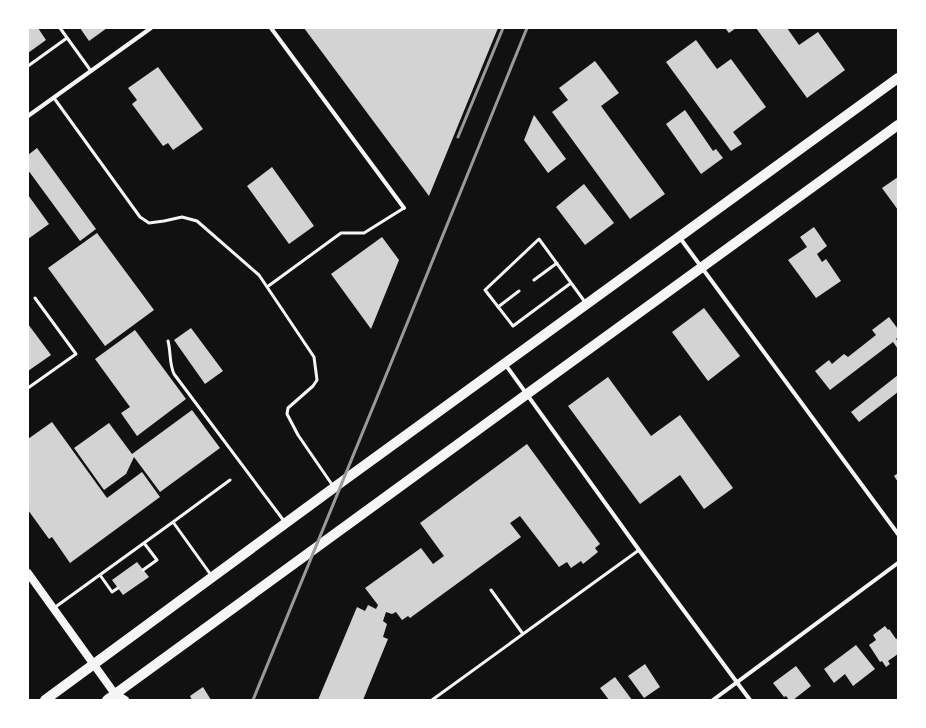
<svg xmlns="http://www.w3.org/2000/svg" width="926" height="728" font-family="Overpass,sans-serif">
<rect width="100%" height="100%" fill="#111"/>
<path fill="#d3d3d3" d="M 28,28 L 38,28 L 46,40 L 28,53 Z
M 80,28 L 107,28 L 89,41 Z
M 304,28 L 498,28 L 429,196 Z
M 725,28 L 736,28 L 729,33 Z
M 756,28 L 787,28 L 799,45 L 818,32 L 845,70 L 807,98 Z
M 696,40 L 717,69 L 731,59 L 766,107 L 733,132 L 742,144 L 731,151 L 666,62 Z
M 595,61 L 619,93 L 601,106 L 665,194 L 630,219 L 552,112 L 568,100 L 559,88 Z
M 158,67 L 203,129 L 173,150 L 168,143 L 163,146 L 132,104 L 137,100 L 128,88 Z
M 685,110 L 713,151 L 716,149 L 723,158 L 701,174 L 666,124 Z
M 534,115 L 566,159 L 548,173 L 524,140 Z
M 37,148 L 96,229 L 80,241 L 28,170 L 28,155 Z
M 272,167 L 314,226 L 289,244 L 247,186 Z
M 898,177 L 898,210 L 882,188 Z
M 584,184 L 614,223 L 585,245 L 556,207 Z
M 28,195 L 49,224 L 28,239 Z
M 814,227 L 827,246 L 817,254 L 822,262 L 826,259 L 841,281 L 816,298 L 788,260 L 807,247 L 800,237 Z
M 97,233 L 154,310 L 105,346 L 48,268 Z
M 382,237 L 399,260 L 371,329 L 331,274 Z
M 704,308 L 740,356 L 708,381 L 672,332 Z
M 889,317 L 898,329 L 898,337 L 896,339 L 898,342 L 898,349 L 893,342 L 830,390 L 815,371 L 829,360 L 832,364 L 844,354 L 848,357 L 876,335 L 872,330 Z
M 28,324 L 51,355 L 28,371 Z
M 191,328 L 223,371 L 205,384 L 174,340 Z
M 135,330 L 186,399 L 137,436 L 121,413 L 130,407 L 95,359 Z
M 898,375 L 898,392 L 859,422 L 851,412 Z
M 608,377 L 651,436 L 680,415 L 733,488 L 704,509 L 680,475 L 640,504 L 568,406 Z
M 192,410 L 220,448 L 160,492 L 134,457 L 126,474 L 104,490 L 74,448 L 109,423 L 132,454 Z
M 52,422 L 107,498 L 142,472 L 160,497 L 70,563 L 52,537 L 49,539 L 28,510 L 28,439 Z
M 527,444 L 600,544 L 595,548 L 598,552 L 583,564 L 581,561 L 571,568 L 567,562 L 559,567 L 520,516 L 510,523 L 521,537 L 410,618 L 408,616 L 402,620 L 396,612 L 392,614 L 386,612 L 383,621 L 387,624 L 383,637 L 388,639 L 363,700 L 318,700 L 357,607 L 365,611 L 368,605 L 376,609 L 378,605 L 365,588 L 421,548 L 433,564 L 444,556 L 420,523 Z
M 898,473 L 898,482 L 894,476 Z
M 137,562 L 149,577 L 123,595 L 112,580 Z
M 885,626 L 888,630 L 889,629 L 896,639 L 898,638 L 898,654 L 888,661 L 890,664 L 886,667 L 882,661 L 880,662 L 869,645 L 876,640 L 873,635 Z
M 856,645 L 875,669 L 853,686 L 845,674 L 834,683 L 824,669 Z
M 645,664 L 660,687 L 644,698 L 628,676 Z
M 796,666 L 811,686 L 793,700 L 789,700 L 786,696 L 784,697 L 773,683 Z
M 615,677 L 632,700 L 609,700 L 600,688 Z
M 203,687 L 211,700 L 192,700 L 190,696 Z"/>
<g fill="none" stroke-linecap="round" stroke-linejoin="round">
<path stroke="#f5f5f5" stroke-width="3" d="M 60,28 L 91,71
M 28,66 L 67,38
M 54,98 L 140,217 L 149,223 L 164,221 L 182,217 L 197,221 L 259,275 L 314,357 L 317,380 L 313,386 L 288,408 L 287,414 L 298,435 L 333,486
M 534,280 L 557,263
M 571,283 L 513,326 L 485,290 L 539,239 L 585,302
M 267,287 L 341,233 L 364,233 L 404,208
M 498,307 L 519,291
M 168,341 C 171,352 169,363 174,374 L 284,521
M 28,388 L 76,354 L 35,298
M 173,522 L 230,480
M 143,570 L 157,560 L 144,543
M 100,575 L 112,592 L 118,588
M 491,590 L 523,634
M 54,608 L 173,522 L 211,575
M 432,700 L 639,550"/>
<path stroke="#f5f5f5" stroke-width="4" d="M 271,28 L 404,208
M 28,116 L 151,28
M 680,238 L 898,534
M 505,364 L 639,550 L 750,700
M 713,700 L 898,563"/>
<path stroke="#f5f5f5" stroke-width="8" d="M 28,573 L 115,694 L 116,700
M 115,694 L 125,700"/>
<path stroke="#f5f5f5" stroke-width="10" d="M 45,700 L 343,481 L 898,78
M 107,700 L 527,394 L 898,125"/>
<path stroke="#9a9a9a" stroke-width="3" d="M 458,137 L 503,28
M 253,700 L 389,368 L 527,28"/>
</g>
<rect width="926" height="728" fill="none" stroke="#ffffff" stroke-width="58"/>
</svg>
